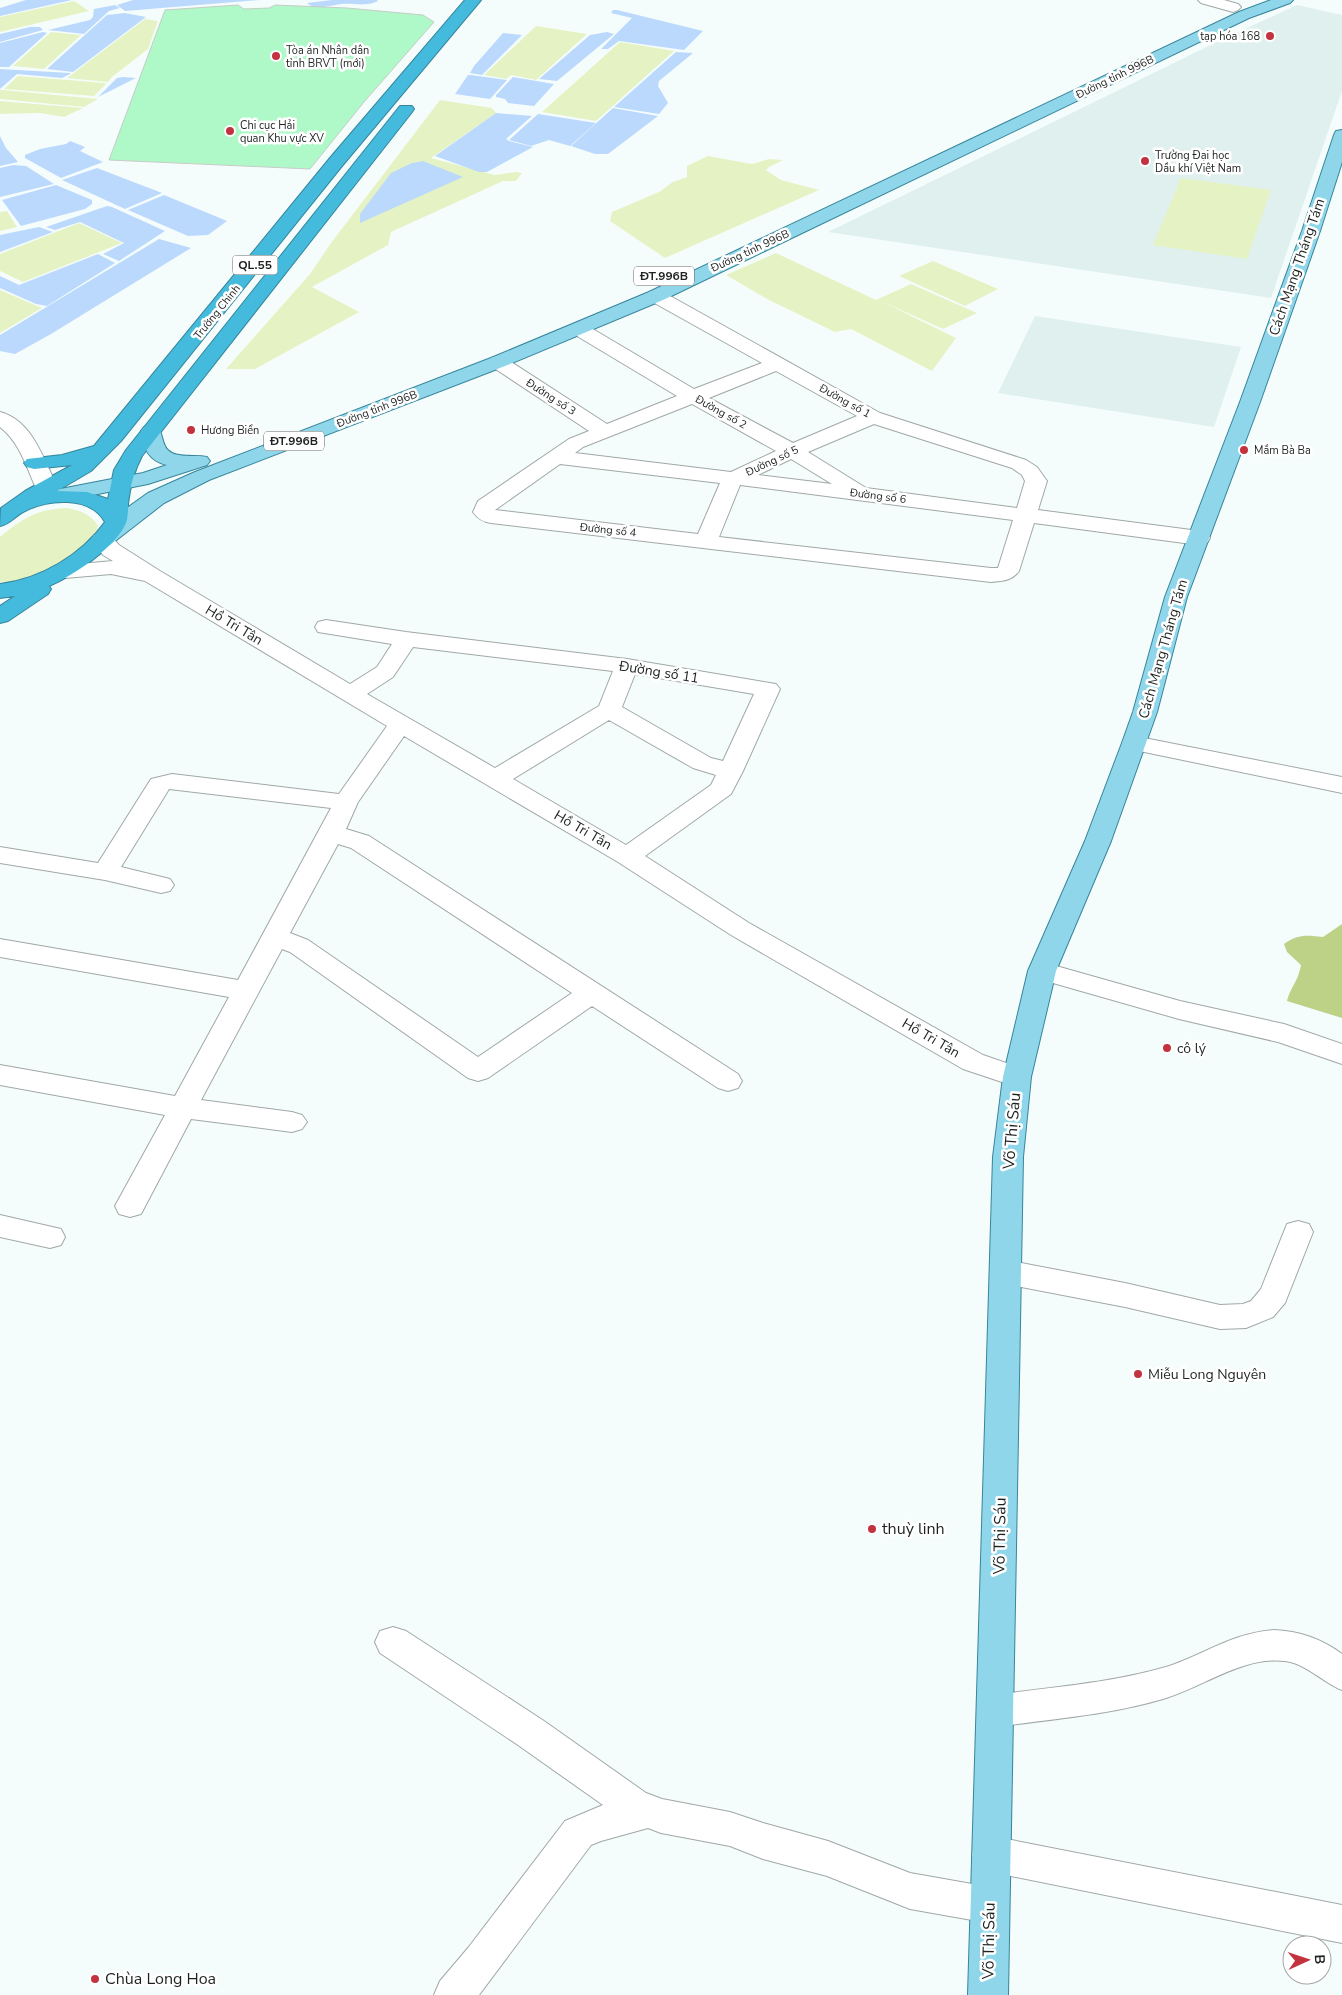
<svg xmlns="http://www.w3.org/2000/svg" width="1342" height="1995" font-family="'Nunito Sans',sans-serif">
<rect width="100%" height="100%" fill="#f5fdfc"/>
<path fill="#dff0ee" d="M 1297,5 L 1342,15 L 1342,91 L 1271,298 L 828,232 L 1225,38 Z
M 1035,316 L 1241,347 L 1214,427 L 998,393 Z"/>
<path fill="#e5f3c4" d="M 74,1 L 89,11 L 0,32 L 0,17 Z
M 145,19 L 158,21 L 148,49 L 112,77 L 108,82 L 67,78 Z
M 536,26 L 587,34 L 536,80 L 511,75 L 506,79 L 484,75 Z
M 51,32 L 81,35 L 44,69 L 13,66 Z
M 620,42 L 674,51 L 596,121 L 542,112 Z
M 18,76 L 105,83 L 106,84 L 94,96 L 4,89 Z
M 0,90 L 3,90 L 98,99 L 84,107 L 0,99 Z
M 440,100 L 492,108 L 496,113 L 431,158 L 495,175 L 516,172 L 522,173 L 516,181 L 503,181 L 391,232 L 388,245 L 312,287 L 359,312 L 255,369 L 226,369 L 310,274 L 331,243 Z
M 0,101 L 83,108 L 64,117 L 40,113 L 0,114 Z
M 708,156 L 752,164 L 769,159 L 783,160 L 769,167 L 766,170 L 781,180 L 819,190 L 665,258 L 610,221 L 612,212 L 659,192 L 673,182 L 687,177 L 687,166 Z
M 1181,178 L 1271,190 L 1247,259 L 1153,245 Z
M 7,211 L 17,227 L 0,231 L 0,212 Z
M 79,223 L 122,243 L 23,282 L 0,271 L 0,254 Z
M 776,253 L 876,300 L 911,284 L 977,313 L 943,329 L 881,301 L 956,338 L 932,371 L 851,329 L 835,332 L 767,299 L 726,275 Z
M 933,261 L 998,289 L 965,306 L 899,276 Z
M 0,290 L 42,308 L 0,333 Z
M 67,508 C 81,511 89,513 98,525 L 97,531 L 89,542 L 41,576 L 24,581 L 0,582 L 0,537 C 23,518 37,509 67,508 Z"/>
<path fill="#bdd187" d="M 1342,924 L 1342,1018 L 1287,1001 C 1291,986 1298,982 1301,965 L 1287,952 L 1284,944 C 1298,934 1306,935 1323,937 Z"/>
<path fill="#bbd8fd" d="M 26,0 L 72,0 L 0,16 L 0,8 Z
M 133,0 L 260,0 L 125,11 L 117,5 Z
M 332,0 L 377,0 L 378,1 C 365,7 355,3 342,4 C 332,5 315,11 307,3 Z
M 115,5 L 120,8 L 109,11 L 84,34 L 48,30 L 90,20 L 93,17 L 94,9 Z
M 613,10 L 617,10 L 703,31 L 684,50 L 619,41 L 608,49 L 601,49 L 632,18 L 611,13 Z
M 125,13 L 146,17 L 73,72 L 47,69 L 107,15 Z
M 30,27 L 40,27 L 43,30 L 0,42 L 0,34 Z
M 43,32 L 47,33 L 9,67 L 0,67 L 0,43 Z
M 607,32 L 614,34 L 557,81 L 539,79 L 590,35 Z
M 503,33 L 522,35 L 482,75 L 470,73 L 474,66 Z
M 676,52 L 693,53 L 659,81 L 658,86 L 668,103 L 659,114 L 614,107 Z
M 0,69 L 70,73 L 70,74 L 62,78 L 17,74 L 0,89 Z
M 468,75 L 471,75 L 507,80 L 490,99 L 455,94 Z
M 123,77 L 136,78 L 98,97 L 117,78 Z
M 513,77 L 554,84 L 534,106 L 508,103 L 505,99 L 496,97 L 496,95 Z
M 613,108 L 658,116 L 608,154 L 595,154 L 571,146 Z
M 496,113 L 532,116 L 506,139 L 509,141 L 533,147 L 487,172 L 479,172 L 435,156 Z
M 538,114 L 596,123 L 570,146 L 549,140 L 531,146 L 509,140 Z
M 0,136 L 6,148 L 18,162 L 0,166 Z
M 70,141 L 85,147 L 80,151 L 103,162 L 61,178 L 25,158 L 25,155 L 40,149 L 66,144 Z
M 423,161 L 463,177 L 360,223 L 360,214 L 391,173 L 412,163 Z
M 13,165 L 26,166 L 54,184 L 0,197 L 0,168 Z
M 97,168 L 162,193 L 125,209 L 62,180 Z
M 56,185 L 92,200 L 92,204 L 85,209 L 21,226 L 2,200 Z
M 164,195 L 227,221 L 208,235 L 188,236 L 128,210 Z
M 107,206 L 112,207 L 165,231 L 119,261 L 103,254 L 124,243 L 80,222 L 55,230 L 46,227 Z
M 39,227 L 53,232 L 0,252 L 0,235 Z
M 159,239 L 191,248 L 51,334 L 15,354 L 0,351 L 0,335 Z
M 98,254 L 115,263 L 47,306 L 36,304 L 0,288 L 0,276 L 19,285 Z"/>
<path fill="#aff8c7" stroke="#c6ccc7" d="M 238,5 L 244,9 L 269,8 L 275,5 L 347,8 L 423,15 L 434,22 L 364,102 L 310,169 L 109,160 L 165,10 Z"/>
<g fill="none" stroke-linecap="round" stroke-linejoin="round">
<defs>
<path id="minor" d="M 1198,0 L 1224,0 L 1238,4 L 1241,7 L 1238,10 L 1233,12 L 1201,3 Z
M 656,290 L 663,292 L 880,413 L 1026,460 L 1037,467 L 1047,481 L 1038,510 L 1199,531 L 1207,533 L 1210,538 L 1207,543 L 1199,545 L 1034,523 L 1019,571 C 1012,581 1002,581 991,582 L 491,523 C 483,522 478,519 473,512 L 478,501 L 569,439 L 589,431 L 491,366 L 488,362 L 491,358 L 498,356 L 505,358 L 607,424 L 677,396 L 572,333 L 569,329 L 572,325 L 579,323 L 586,325 L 694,389 L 762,363 L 649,300 L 647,296 L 649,292 ZM 776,371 L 857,416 L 793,443 L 709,398 ZM 692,404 L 776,451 L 731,472 L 575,453 L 583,447 ZM 874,424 L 1012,468 L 1022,475 L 1025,481 L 1017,508 L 866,488 L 808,452 ZM 791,459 L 832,484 L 758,475 ZM 560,464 L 720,483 L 698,534 L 495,510 ZM 740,485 L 1013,520 L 998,568 L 991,568 L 719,537 Z
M 0,412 C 32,420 44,460 57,486 L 53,490 L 46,492 L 39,490 L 35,486 C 26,465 19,442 0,427 Z
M 102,533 L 110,535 L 119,545 L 160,571 L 350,684 L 377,667 L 392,644 L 318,632 L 315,627 L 318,622 L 326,620 L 406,632 L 627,659 L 776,684 L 780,689 L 743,771 L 731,794 L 645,856 L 749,923 L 983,1055 L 1027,1070 L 1031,1077 L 1027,1084 L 1017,1087 L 963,1069 L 731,935 L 618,862 L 404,736 L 358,802 L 346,829 L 369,836 L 738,1074 L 742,1081 L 738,1088 L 728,1091 L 718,1088 L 592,1006 L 488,1078 L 478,1081 L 468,1078 L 290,952 L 282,949 L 201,1100 L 292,1112 L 302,1115 L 307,1122 L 302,1129 L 292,1132 L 191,1119 L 141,1214 L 130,1217 L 119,1214 L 115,1206 L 165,1115 L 0,1085 L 0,1065 L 175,1096 L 229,997 L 0,957 L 0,939 L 238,980 L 331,808 L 169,789 L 121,867 L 170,879 L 174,885 L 170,891 L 161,893 L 105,880 L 0,863 L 0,847 L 98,863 L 151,779 L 172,774 L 339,794 L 387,726 L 145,581 L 111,574 L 65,578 L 57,576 L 54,571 L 57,566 L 113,561 L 103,555 L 91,540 L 94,535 ZM 413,647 L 613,671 L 599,706 L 495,768 L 367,694 L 393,677 ZM 635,674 L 754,694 L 723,761 L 711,758 L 622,707 ZM 609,720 L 693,768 L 716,775 L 711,785 L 626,845 L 513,779 ZM 338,844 L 351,848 L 572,993 L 478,1057 L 308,940 L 290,933 Z
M 1134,736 L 1342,777 L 1342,793 L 1125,748 L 1122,743 L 1125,738 Z
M 1042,962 L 1180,1001 L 1284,1024 L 1342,1044 L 1342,1064 L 1278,1042 L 1179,1019 L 1032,977 L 1028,971 L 1032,965 Z
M 0,1215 L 61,1229 L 65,1237 L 61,1245 L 50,1248 L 0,1237 Z
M 1298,1221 L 1309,1224 L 1313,1232 L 1285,1303 L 1273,1317 L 1246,1328 L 1220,1329 L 1125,1307 L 1006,1284 L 995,1280 L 991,1272 L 995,1264 L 1006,1260 L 1125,1283 L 1220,1305 L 1243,1304 L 1251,1301 L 1261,1289 L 1287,1224 Z
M 393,1627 L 406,1631 L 544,1721 L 646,1793 L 662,1799 L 730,1812 L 763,1823 L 828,1841 L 910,1873 L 989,1887 L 1003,1892 L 1008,1905 L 1003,1918 L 989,1923 L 910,1909 L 827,1876 L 763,1859 L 730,1846 L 661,1833 L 648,1828 L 601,1841 L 591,1845 L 479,1995 L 434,1995 L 440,1981 L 468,1948 L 565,1821 L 603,1805 L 518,1745 L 380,1653 L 375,1642 L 380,1631 Z
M 1274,1630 C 1299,1631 1322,1639 1342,1654 L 1342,1690 C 1322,1682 1307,1664 1285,1661 C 1242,1656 1204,1687 1163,1699 C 1109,1715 1051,1719 995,1727 L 982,1722 L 977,1711 L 982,1700 L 995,1695 C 1052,1687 1111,1683 1166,1667 C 1204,1655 1231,1633 1274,1630 Z
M 991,1836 L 1342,1905 L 1342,1943 L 991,1872 L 978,1867 L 972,1854 L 978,1841 Z"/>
<path id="major" d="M 1271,0 L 1293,0 L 1290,3 L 1249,18 L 663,300 L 505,366 L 209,480 L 164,503 L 110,545 L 102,547 L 94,545 L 91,540 L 120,513 L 148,493 L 195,472 L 491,358 L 649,292 L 1239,12 Z
M 1342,130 L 1342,162 L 1320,231 L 1260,402 L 1187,597 L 1157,712 L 1111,841 L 1056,971 L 1031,1077 L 1023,1157 L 1008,1995 L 968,1995 L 993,1157 L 1003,1077 L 1028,971 L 1085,841 L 1122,743 L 1133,712 L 1165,597 L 1240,402 L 1302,231 L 1334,135 L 1336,131 Z
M 151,425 L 158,427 C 162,433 162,440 165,446 C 171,460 195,454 207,457 L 210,461 L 207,465 L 148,484 L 58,502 L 50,501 L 47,496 L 50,491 L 143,473 L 167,465 C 149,461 143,448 141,431 L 144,427 Z"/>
<path id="highway" d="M 465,0 L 481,0 L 342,166 L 121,441 L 91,471 L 57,491 L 87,492 L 108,499 L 114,470 L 126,450 L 400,106 L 412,106 L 414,109 L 412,112 L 142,456 C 134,471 130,487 128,504 C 128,510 128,518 126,523 C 116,547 73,576 49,586 L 51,589 L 48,594 L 8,621 L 0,623 L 0,606 L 15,596 L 0,598 L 0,584 C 41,579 81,555 105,522 C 90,495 47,499 23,512 C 14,517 10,524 0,526 L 1,508 L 25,491 L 72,465 L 34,469 L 27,467 L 24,463 L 27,459 L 62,455 L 94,446 L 330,158 Z"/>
</defs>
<use href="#minor" stroke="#a0a8a7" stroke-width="2"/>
<use href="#major" stroke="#37859b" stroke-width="2"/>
<use href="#highway" stroke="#37859b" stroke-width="2"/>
<use href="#minor" fill="#fff" fill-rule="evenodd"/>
<use href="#major" fill="#8fd6ea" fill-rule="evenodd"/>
<use href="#highway" fill="#44badc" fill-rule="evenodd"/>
</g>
<g fill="#c3333f" stroke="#fff" stroke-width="2">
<circle cx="1270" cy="36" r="5"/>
<circle cx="276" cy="56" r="5"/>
<circle cx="230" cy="131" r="5"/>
<circle cx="1145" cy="161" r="5"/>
<circle cx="191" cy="430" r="5"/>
<circle cx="1244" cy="450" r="5"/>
<circle cx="1167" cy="1048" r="5"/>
<circle cx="1138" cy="1374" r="5"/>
<circle cx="872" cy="1529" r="5"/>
<circle cx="95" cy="1979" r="5"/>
</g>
<g text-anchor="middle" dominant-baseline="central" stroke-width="5" stroke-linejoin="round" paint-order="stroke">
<g font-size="11" fill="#1f2222" stroke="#fff" text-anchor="start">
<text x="1260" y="36" text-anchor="end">tạp hóa 168</text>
<text x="286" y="50">Tòa án Nhân dân<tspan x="286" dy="13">tỉnh BRVT (mới)</tspan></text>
<text x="240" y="125">Chi cục Hải<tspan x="240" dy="13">quan Khu vực XV</tspan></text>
<text x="1155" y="155">Trường Đại học<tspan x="1155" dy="13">Dầu khí Việt Nam</tspan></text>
<text x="201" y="430">Hương Biển</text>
<text x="1254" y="450">Mắm Bà Ba</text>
</g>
<g font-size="11" fill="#1f2222" stroke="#fff">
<text transform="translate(1115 77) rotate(-26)">Đường tỉnh 996B</text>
<text transform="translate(750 251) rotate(-25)">Đường tỉnh 996B</text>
<text transform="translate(217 312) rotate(-51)">Trường Chinh</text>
<text transform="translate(551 397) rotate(33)">Đường số 3</text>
<text transform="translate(845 401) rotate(29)">Đường số 1</text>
<text transform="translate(377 409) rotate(-21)">Đường tỉnh 996B</text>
<text transform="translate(721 412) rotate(29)">Đường số 2</text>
<text transform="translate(772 461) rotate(-25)">Đường số 5</text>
<text transform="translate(878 496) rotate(7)">Đường số 6</text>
<text transform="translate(608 530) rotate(6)">Đường số 4</text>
</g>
<g fill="#fff" stroke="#626464" stroke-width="1">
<rect x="232.5" y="255.5" width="45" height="19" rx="4"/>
<rect x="634" y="266.5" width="60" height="19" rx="4"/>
<rect x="264" y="431.5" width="60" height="19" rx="4"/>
</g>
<g font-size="12" font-weight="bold" fill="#1f2222">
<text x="255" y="265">QL.55</text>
<text x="664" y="276">ĐT.996B</text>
<text x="294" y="441">ĐT.996B</text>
</g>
<g font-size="14" fill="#1f2222" stroke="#fff">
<text transform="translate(1297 267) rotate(-71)">Cách Mạng Tháng Tám</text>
<text transform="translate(234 625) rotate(31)">Hồ Tri Tân</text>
<text transform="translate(1163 649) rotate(-74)">Cách Mạng Tháng Tám</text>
<text transform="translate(659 672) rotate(9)">Đường số 11</text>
<text transform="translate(583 830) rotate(30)">Hồ Tri Tân</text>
<text transform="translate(931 1038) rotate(30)">Hồ Tri Tân</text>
</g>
<g font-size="14" fill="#1f2222" stroke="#fff" text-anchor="start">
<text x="1177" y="1048">cô lý</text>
<text x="1148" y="1374">Miễu Long Nguyên</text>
</g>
<g font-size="16" fill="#1f2222" stroke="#fff">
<text transform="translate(1012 1131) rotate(-85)">Võ Thị Sáu</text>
<text transform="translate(1000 1536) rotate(-89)">Võ Thị Sáu</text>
<text transform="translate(989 1941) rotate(-89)">Võ Thị Sáu</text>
</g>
<g font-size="16" fill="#1f2222" stroke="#fff" text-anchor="start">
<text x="882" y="1529">thuỳ linh</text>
<text x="105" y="1979">Chùa Long Hoa</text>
</g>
</g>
<g transform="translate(1307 1960) rotate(87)"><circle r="24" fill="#ffffff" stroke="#a5a7a7"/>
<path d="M0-4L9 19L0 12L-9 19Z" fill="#c3333f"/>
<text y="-8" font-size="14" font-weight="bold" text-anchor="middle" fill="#1f2222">B</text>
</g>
</svg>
